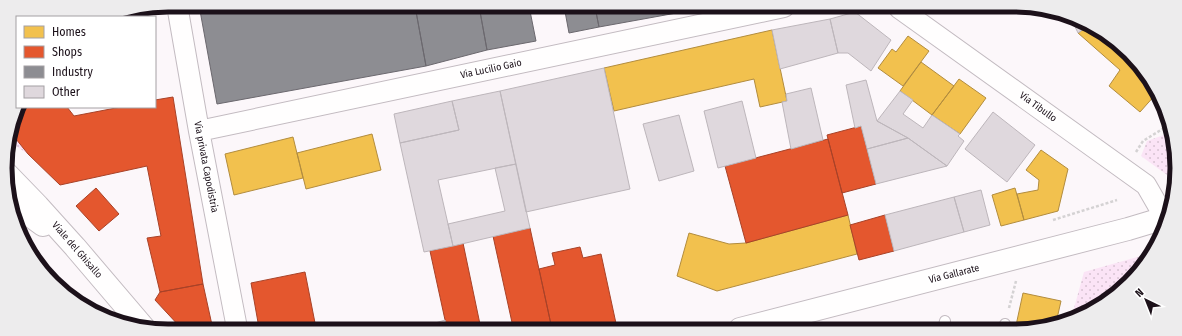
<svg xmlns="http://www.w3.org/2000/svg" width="1182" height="336" font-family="'Fira Sans Condensed',sans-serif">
<defs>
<pattern id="grass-dots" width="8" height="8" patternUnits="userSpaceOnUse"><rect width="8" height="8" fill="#fbe4f6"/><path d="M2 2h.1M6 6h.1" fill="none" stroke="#d7c3d2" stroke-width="1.8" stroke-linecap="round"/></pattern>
</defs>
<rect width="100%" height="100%" fill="#fcf7fa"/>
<path fill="url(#grass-dots)" d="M 1172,132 L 1174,136 L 1174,180 L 1141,156 L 1147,141 Z
M 12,134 L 28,154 L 10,142 Z
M 1141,256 L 1136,274 L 1129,283 L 1086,314 L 1071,319 L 1084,272 Z"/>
<path fill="#f2c14e" stroke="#b28c3e" d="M 1088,26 L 1104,32 L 1149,77 L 1156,94 L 1140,112 L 1109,86 L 1120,70 L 1078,33 Z
M 772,30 L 787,101 L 760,107 L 754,79 L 614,111 L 604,68 Z
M 908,36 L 929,51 L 903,86 L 878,68 L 892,49 L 896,52 Z
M 921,62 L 954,86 L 932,115 L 900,91 Z
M 959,79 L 986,98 L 960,134 L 932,115 Z
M 372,134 L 381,170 L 306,189 L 297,153 Z
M 293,137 L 303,178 L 234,195 L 225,154 Z
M 1041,150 L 1068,169 L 1058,211 L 1024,220 L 1017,194 L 1038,190 L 1039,180 L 1026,170 Z
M 1015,188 L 1024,220 L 1001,226 L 992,195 Z
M 848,215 L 857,254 L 717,291 L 677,276 L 689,233 L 729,244 L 746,243 Z
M 1023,293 L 1061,301 L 1056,323 L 1035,330 L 1015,330 Z"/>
<path fill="#e4572e" stroke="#a84228" d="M 173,97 L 203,284 L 160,292 L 147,238 L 161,236 L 147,166 L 60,185 L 28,154 L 12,134 L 19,107 L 67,107 L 74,116 L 121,107 L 155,107 L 155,100 Z
M 861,126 L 876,184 L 842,193 L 827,135 Z
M 828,139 L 848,215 L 746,243 L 725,166 Z
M 96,188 L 119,214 L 99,231 L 76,206 Z
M 885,215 L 894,251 L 859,260 L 850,225 Z
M 530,228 L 552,329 L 504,329 L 513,327 L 493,236 Z
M 463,243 L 481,329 L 447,329 L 430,251 Z
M 580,247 L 583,258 L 601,254 L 617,328 L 552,329 L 539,269 L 555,265 L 552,253 Z
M 305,272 L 316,328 L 259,328 L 251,283 Z
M 203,284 L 212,325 L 195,328 L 181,328 L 155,300 L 160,292 Z"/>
<path fill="#8d8d92" stroke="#6b686e" d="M 199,5 L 415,6 L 426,66 L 217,104 Z
M 415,6 L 479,6 L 487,50 L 426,66 Z
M 479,6 L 529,6 L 536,41 L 487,50 Z
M 564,6 L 595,7 L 599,27 L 569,33 Z
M 595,7 L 692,7 L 693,10 L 599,27 Z"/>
<path fill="#dfd8dd" stroke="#bdb6bb" d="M 156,7 L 156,12 L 107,17 Z
M 855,12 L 891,40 L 871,71 L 848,53 L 838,53 L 830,19 Z
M 1071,18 L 1088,26 L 1078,33 Z
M 830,19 L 838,53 L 780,69 L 772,30 Z
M 604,68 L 630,189 L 526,212 L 500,91 Z
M 866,80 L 877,121 L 908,138 L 867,149 L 861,126 L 855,128 L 846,85 Z
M 811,88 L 823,140 L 791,149 L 782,102 L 787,101 L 786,94 Z
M 500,91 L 516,164 L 438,180 L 453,246 L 424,252 L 400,143 L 459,130 L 452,101 Z
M 900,91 L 913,100 L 903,114 L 923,128 L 932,115 L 960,134 L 958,136 L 964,141 L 947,166 L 908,138 L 877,121 Z
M 452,101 L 459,130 L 400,143 L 394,114 Z
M 742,101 L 756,158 L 718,168 L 704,111 Z
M 993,112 L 1035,145 L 1007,182 L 965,149 Z
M 679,115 L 694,171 L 659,181 L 643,124 Z
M 908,138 L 947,166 L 876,184 L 867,149 Z
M 516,164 L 530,228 L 453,246 L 448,224 L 505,211 L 495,168 Z
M 981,190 L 990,225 L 964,232 L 954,197 Z
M 954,197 L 964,232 L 894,251 L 885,215 Z
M 445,320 L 447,329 L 419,328 Z"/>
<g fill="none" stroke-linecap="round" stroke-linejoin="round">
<defs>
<path id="lane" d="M 943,329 L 945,321
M 1004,330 L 1005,324"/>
<path id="street" d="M 177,5 L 199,131 L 237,328
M 899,8 L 1146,185 L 1165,218
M 199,131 L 784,7"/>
<path id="secondary" d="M 7,174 L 38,206 L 75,247 L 144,328
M 10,201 L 43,225
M 740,329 L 1128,229 L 1168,217"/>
</defs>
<use href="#lane" stroke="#c3bbc1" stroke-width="12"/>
<use href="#street" stroke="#c3bbc1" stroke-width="22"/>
<use href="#secondary" stroke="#c3bbc1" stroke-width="24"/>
<path stroke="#d4d2d3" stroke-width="2.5" stroke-dasharray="3 2" stroke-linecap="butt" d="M 1136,152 L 1143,141 L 1169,125
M 1053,220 L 1117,200
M 1147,258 L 1150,246
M 1009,308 L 1016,281"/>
<use href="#lane" stroke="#fffefe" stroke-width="10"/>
<use href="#street" stroke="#fffefe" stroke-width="20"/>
<use href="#secondary" stroke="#fffefe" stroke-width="22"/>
</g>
<g text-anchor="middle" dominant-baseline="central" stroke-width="4" stroke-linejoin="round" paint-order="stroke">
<g font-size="10" fill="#1c111a" stroke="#fff">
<text transform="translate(491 69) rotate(-12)">Via Lucilio Gaio</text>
<text transform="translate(1038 107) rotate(36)">Via Tibullo</text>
<text transform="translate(206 167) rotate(79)">Via privata Capodistria</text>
<text transform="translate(77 250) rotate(49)">Viale del Ghisallo</text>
<text transform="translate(954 274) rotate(-14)">Via Gallarate</text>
</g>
</g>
<path d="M0 0H1182V336H0ZM168 12H1014A156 156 0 0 1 1170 168V168A156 156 0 0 1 1014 324H168A156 156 0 0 1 12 168V168A156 156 0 0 1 168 12Z" fill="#edeced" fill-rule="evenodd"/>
<path fill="none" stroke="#1c111a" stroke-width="5" d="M168 12H1014A156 156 0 0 1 1170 168V168A156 156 0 0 1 1014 324H168A156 156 0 0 1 12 168V168A156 156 0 0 1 168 12Z"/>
<rect x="16" y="16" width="140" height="92" fill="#ffffff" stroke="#a4a0a3"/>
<rect x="24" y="26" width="20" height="12" fill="#f2c14e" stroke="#a4a0a3"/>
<text x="52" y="36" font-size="12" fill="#1c111a">Homes</text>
<rect x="24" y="46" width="20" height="12" fill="#e4572e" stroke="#a4a0a3"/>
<text x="52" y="56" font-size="12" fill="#1c111a">Shops</text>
<rect x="24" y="66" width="20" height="12" fill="#8d8d92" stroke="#a4a0a3"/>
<text x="52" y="76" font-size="12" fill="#1c111a">Industry</text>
<rect x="24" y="86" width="20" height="12" fill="#dfd8dd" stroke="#a4a0a3"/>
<text x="52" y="96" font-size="12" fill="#1c111a">Other</text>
<g transform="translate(1146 300) rotate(317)" stroke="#ffffff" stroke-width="3" paint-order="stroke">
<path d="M0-3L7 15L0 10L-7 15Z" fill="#1c111a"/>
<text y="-6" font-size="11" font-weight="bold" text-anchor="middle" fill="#1c111a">N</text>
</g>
</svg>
